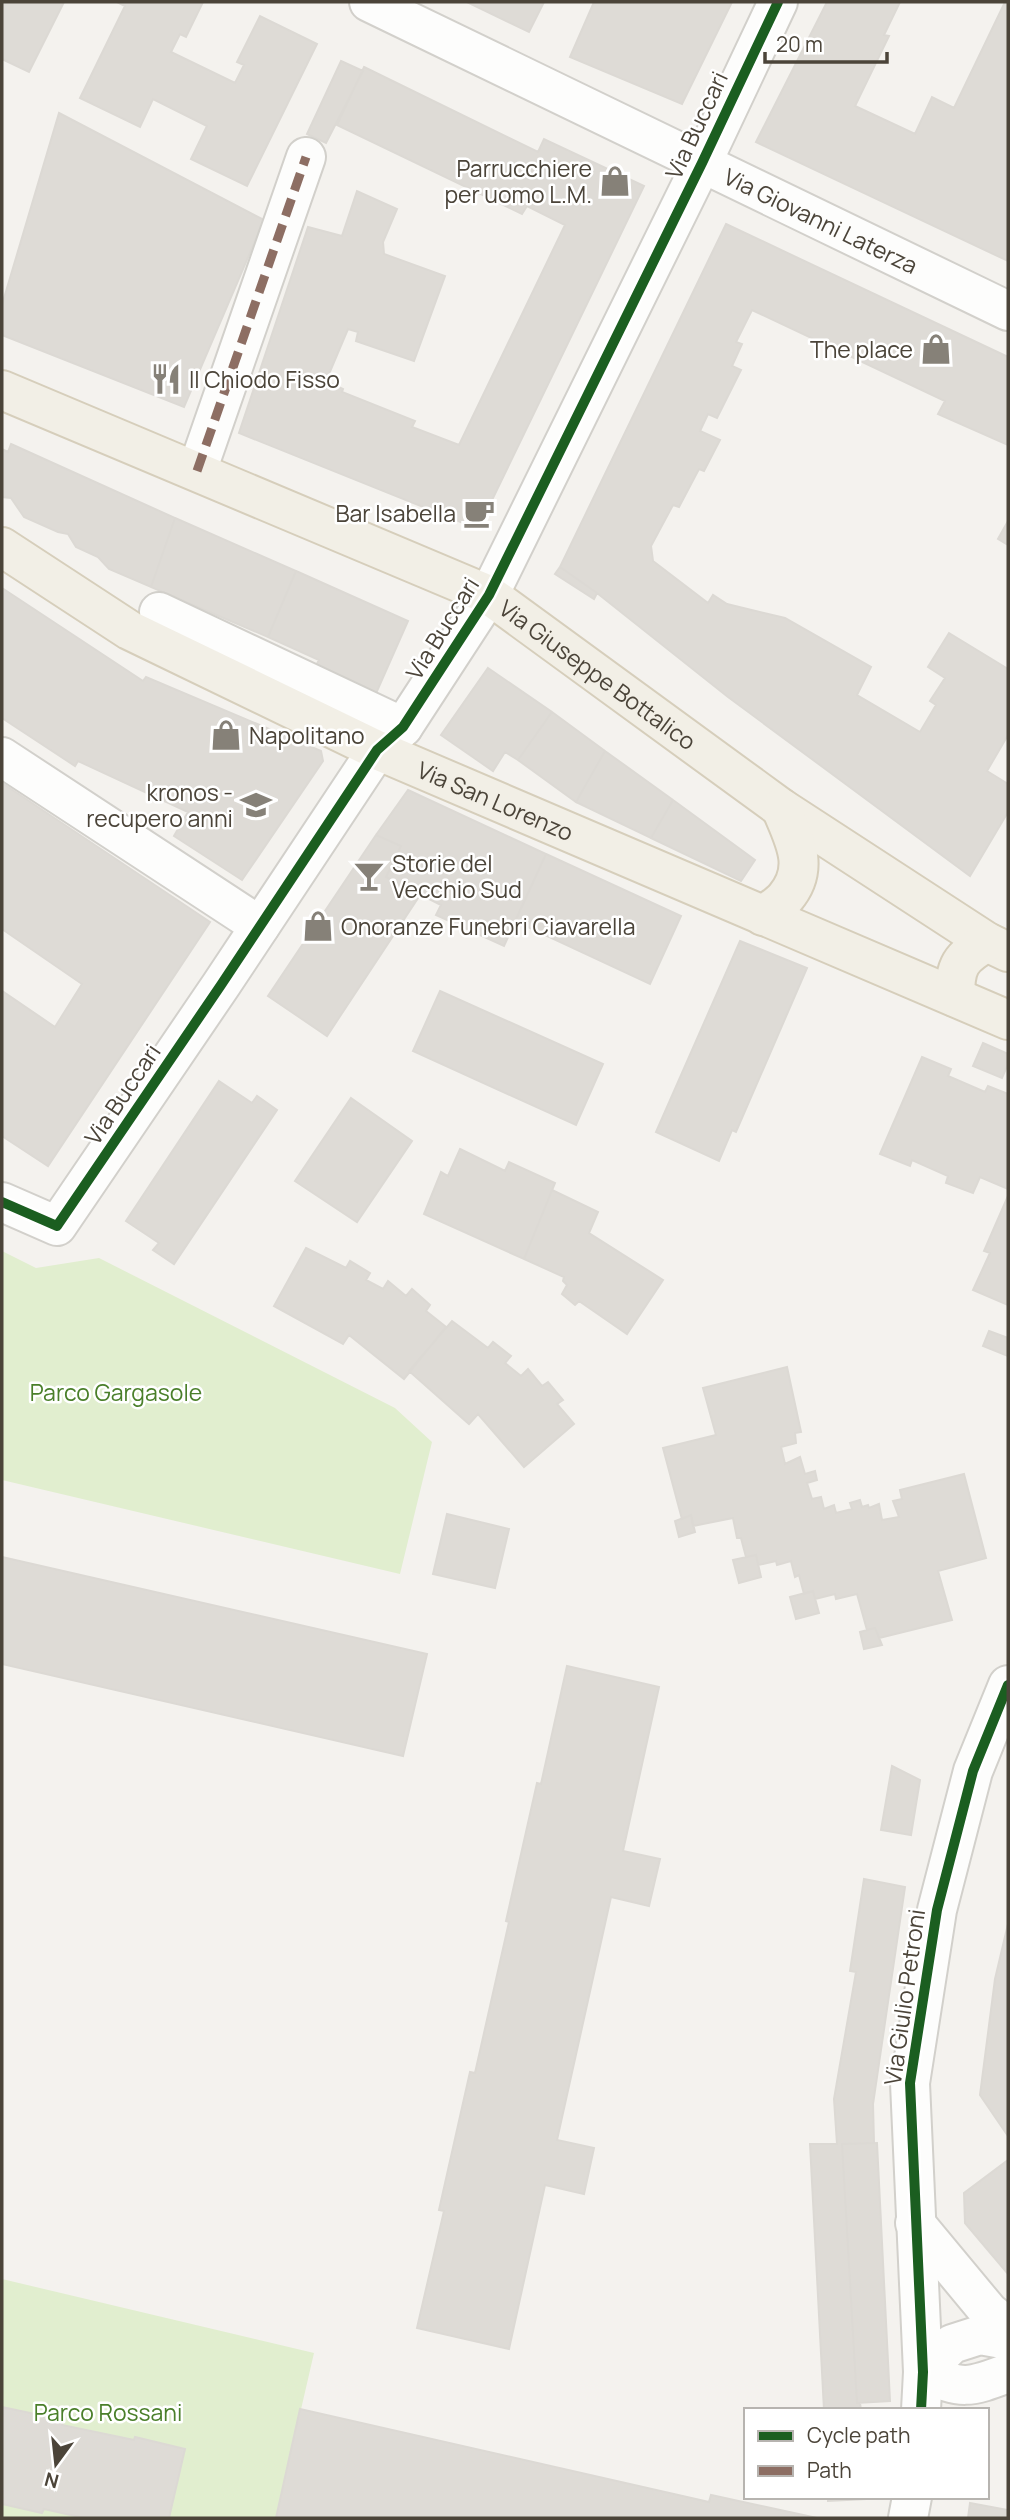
<svg xmlns="http://www.w3.org/2000/svg" width="1010" height="2520" font-family="Manrope,sans-serif">
<rect width="100%" height="100%" fill="#f4f2ee"/>
<path fill="#e1eecf" d="M 2,1251 L 36,1268 L 99,1258 L 395,1408 L 432,1442 L 400,1574 L 2,1480 Z
M 2,2279 L 314,2353 L 276,2518 L 2,2518 Z"/>
<path fill="#dedbd6" stroke="#dcd9d4" stroke-width="2" d="M 2,2 L 64,2 L 29,72 L 2,59 Z
M 117,2 L 203,2 L 186,37 L 180,34 L 171,52 L 235,83 L 244,65 L 237,62 L 260,16 L 317,44 L 247,186 L 191,159 L 207,126 L 153,99 L 140,127 L 80,98 L 125,6 Z
M 467,2 L 544,2 L 529,32 Z
M 594,2 L 649,3 L 732,2 L 682,104 L 570,57 Z
M 827,2 L 900,2 L 884,35 L 889,36 L 855,106 L 915,134 L 932,97 L 954,108 L 1005,2 L 1008,2 L 1008,261 L 756,142 Z
M 341,61 L 363,71 L 326,143 L 307,134 Z
M 364,67 L 538,152 L 544,139 L 644,186 L 478,529 L 239,433 L 308,227 L 342,236 L 357,191 L 397,209 L 383,242 L 384,254 L 445,276 L 414,361 L 356,341 L 358,332 L 348,329 L 326,381 L 343,389 L 342,392 L 415,421 L 412,427 L 459,445 L 565,225 L 527,206 L 522,214 L 337,125 Z
M 59,113 L 264,220 L 184,407 L 2,335 L 2,305 Z
M 726,224 L 1008,357 L 1008,445 L 938,414 L 945,401 L 752,310 L 736,342 L 742,344 L 732,366 L 741,370 L 717,418 L 708,414 L 700,431 L 720,440 L 704,471 L 699,469 L 679,507 L 673,505 L 651,546 L 653,561 L 708,603 L 713,595 L 727,604 L 785,618 L 871,667 L 857,695 L 920,732 L 936,705 L 930,701 L 945,678 L 928,667 L 949,633 L 1008,669 L 1008,735 L 987,771 L 1008,784 L 1008,812 L 970,876 L 728,697 L 597,593 L 560,567 Z
M 11,444 L 175,518 L 151,587 L 109,569 L 98,557 L 76,547 L 68,534 L 58,532 L 24,517 L 11,498 L 2,497 L 2,449 L 8,452 Z
M 175,518 L 296,571 L 268,637 L 151,587 Z
M 1008,521 L 1008,545 L 998,539 Z
M 560,567 L 597,593 L 594,599 L 555,574 Z
M 296,571 L 408,621 L 374,698 L 313,671 L 319,660 L 268,637 Z
M 2,588 L 143,681 L 146,677 L 321,751 L 323,761 L 242,880 L 174,836 L 188,812 L 78,761 L 75,766 L 2,718 Z
M 488,668 L 552,712 L 518,760 L 505,752 L 493,771 L 441,735 Z
M 552,712 L 605,751 L 576,802 L 518,760 Z
M 605,751 L 673,800 L 651,838 L 576,802 Z
M 2,783 L 210,922 L 48,1166 L 2,1136 L 2,991 L 55,1027 L 82,984 L 2,929 Z
M 408,790 L 546,854 L 504,946 L 436,915 L 441,905 L 386,877 L 401,846 L 376,835 Z
M 673,800 L 755,860 L 741,881 L 651,838 Z
M 376,835 L 401,846 L 386,877 L 420,895 L 327,1036 L 268,996 Z
M 546,854 L 681,916 L 650,984 L 515,921 Z
M 740,941 L 807,968 L 736,1132 L 732,1130 L 719,1161 L 656,1132 Z
M 440,991 L 603,1064 L 576,1125 L 413,1051 Z
M 983,1043 L 1008,1054 L 1008,1064 L 1002,1078 L 973,1066 Z
M 922,1057 L 951,1069 L 948,1076 L 985,1092 L 988,1086 L 1008,1094 L 1008,1189 L 980,1177 L 973,1193 L 946,1183 L 948,1176 L 912,1160 L 910,1166 L 880,1154 Z
M 219,1081 L 252,1103 L 257,1096 L 277,1110 L 174,1264 L 153,1250 L 159,1243 L 126,1221 Z
M 351,1098 L 412,1141 L 357,1222 L 295,1181 Z
M 460,1149 L 505,1171 L 509,1162 L 555,1183 L 524,1259 L 424,1214 L 441,1172 L 448,1176 Z
M 552,1190 L 598,1212 L 589,1233 L 663,1280 L 627,1334 L 579,1301 L 575,1305 L 562,1294 L 567,1285 L 563,1281 L 564,1277 L 524,1259 Z
M 1008,1196 L 1008,1305 L 973,1290 L 990,1253 L 984,1251 Z
M 306,1248 L 346,1268 L 350,1261 L 370,1273 L 366,1280 L 383,1289 L 388,1281 L 406,1296 L 412,1289 L 430,1305 L 426,1311 L 446,1327 L 404,1379 L 349,1335 L 343,1344 L 274,1306 Z
M 452,1321 L 488,1348 L 493,1342 L 511,1356 L 505,1363 L 521,1376 L 528,1369 L 542,1386 L 548,1382 L 563,1400 L 557,1404 L 574,1424 L 524,1467 L 478,1414 L 469,1424 L 409,1371 Z
M 989,1331 L 1008,1338 L 1008,1356 L 983,1346 Z
M 787,1367 L 801,1432 L 795,1433 L 796,1443 L 781,1447 L 785,1464 L 800,1457 L 805,1474 L 815,1471 L 817,1480 L 807,1483 L 812,1499 L 821,1497 L 824,1509 L 834,1505 L 836,1513 L 852,1509 L 850,1503 L 860,1500 L 862,1507 L 868,1505 L 869,1508 L 879,1504 L 882,1520 L 899,1517 L 893,1501 L 902,1499 L 900,1490 L 964,1474 L 986,1558 L 938,1571 L 952,1620 L 879,1638 L 875,1628 L 867,1630 L 857,1594 L 836,1599 L 835,1594 L 815,1599 L 813,1591 L 804,1594 L 799,1575 L 795,1577 L 791,1561 L 777,1565 L 776,1561 L 758,1565 L 756,1555 L 746,1557 L 741,1538 L 737,1538 L 733,1518 L 693,1526 L 691,1515 L 682,1519 L 663,1448 L 716,1435 L 703,1388 Z
M 447,1514 L 509,1529 L 495,1588 L 433,1574 Z
M 691,1515 L 695,1532 L 679,1537 L 675,1521 Z
M 756,1555 L 761,1577 L 739,1583 L 733,1560 Z
M 2,1557 L 427,1654 L 403,1756 L 2,1664 Z
M 813,1591 L 819,1613 L 796,1619 L 790,1597 Z
M 875,1628 L 882,1645 L 864,1649 L 860,1632 Z
M 567,1666 L 659,1687 L 623,1851 L 660,1859 L 649,1906 L 611,1897 L 557,2140 L 594,2148 L 584,2194 L 545,2185 L 509,2349 L 417,2328 L 444,2211 L 439,2210 L 470,2072 L 475,2073 L 509,1922 L 506,1921 L 537,1783 L 541,1784 Z
M 892,1766 L 920,1780 L 911,1835 L 881,1830 Z
M 864,1879 L 905,1887 L 873,2104 L 874,2143 L 842,2144 L 857,2403 L 860,2403 L 861,2410 L 824,2410 L 810,2144 L 837,2144 L 834,2099 L 856,1972 L 850,1971 Z
M 1008,1924 L 1008,2136 L 980,2095 L 995,1979 Z
M 877,2143 L 890,2401 L 857,2403 L 842,2144 Z
M 1008,2160 L 1008,2274 L 965,2223 L 964,2193 Z
M 2,2407 L 63,2420 L 62,2425 L 134,2440 L 135,2437 L 185,2449 L 169,2518 L 84,2518 L 44,2509 L 42,2513 L 2,2504 Z
M 300,2409 L 709,2502 L 711,2495 L 817,2518 L 276,2518 Z
M 828,2497 L 866,2497 L 866,2499 L 828,2501 Z
M 970,2503 L 1008,2510 L 1008,2518 L 968,2518 Z"/>
<g fill="none" stroke-linecap="round" stroke-linejoin="round">
<defs>
<g id="minor">
<path id="s1" d="M 369,2 L 1008,311"/>
<path d="M 197,471 L 306,157"/>
<path d="M 159,612 L 403,727"/>
<path d="M 2,757 L 260,926"/>
<path d="M 2,1202 L 57,1226 L 221,985 L 377,750 L 403,727 L 489,595 L 702,163 L 778,2"/>
<path d="M 915,2223 L 989,2312 L 1008,2327"/>
<path d="M 923,2372 L 952,2344 L 980,2335 L 1008,2340"/>
<path d="M 923,2372 C 962,2390 969,2388 1008,2373"/>
<path d="M 921,2410 L 923,2372 L 910,2083 L 937,1910 L 973,1771 L 1008,1685"/>
<path d="M 908,2518 L 912,2497"/>
</g>
<g id="major">
<path id="s2" d="M 2,390 L 489,595 L 781,808 L 987,942 L 1008,952"/>
<path id="s3" d="M 2,547 L 129,630 L 377,750 L 1008,1020"/>
<path d="M 763,916 C 770,910 779,905 785,898 C 811,868 794,839 781,808"/>
<path d="M 955,997 C 955,965 960,958 987,942"/>
</g>
</defs>
<use href="#minor" stroke="#d2d0cb" stroke-width="42"/>
<use href="#major" stroke="#d6cebb" stroke-width="42"/>
<use href="#minor" stroke="#fdfdfc" stroke-width="38"/>
<use href="#major" stroke="#f2efe6" stroke-width="38"/>
<path stroke="#8d6e63" stroke-width="9" stroke-dasharray="18 9" stroke-linecap="butt" d="M 197,471 L 306,157"/>
<defs>
<path id="cycleway" d="M 2,1202 L 57,1226 L 221,985 L 377,750 L 403,727 L 489,595 L 702,163 L 778,2
M 921,2410 L 923,2372 L 910,2083 L 937,1910 L 973,1771 L 1008,1685"/>
</defs>
<use href="#cycleway" stroke="#fff" stroke-width="15"/>
<use href="#cycleway" stroke="#1b5e20" stroke-width="10"/>
</g>
<defs>
<symbol id="shop-bare" viewBox="-9 -9 18 18"><path d="M-5-2.5h2.3a2.7 3.5 0 0 1 5.4 0H5L5.5 6h-11ZM-1.5-2.5h3a1.5 2.3 0 0 0-3 0Z" fill="#868178" stroke="#fff" stroke-width="2.5" paint-order="stroke"/></symbol>
<symbol id="restaurant-bare" viewBox="-9 -9 18 18"><path d="M-5-6h1v4h1v-4h1v4h1v-4h1v5L-1.5 .5V6h-2V.5L-5-1ZM5-6V6H3V1.5H1.5Q1.5-4 5-6Z" fill="#868178" stroke="#fff" stroke-width="2.5" paint-order="stroke"/></symbol>
<symbol id="cafe-bare" viewBox="-9 -9 18 18"><path d="M-5.5-4.5H6V0H3Q3 3.5 0 3.5H-2.5Q-5.5 3.5-5.5 0ZM3-3.2v2h1.7v-2ZM-6 4.5H4V6H-6Z" fill="#868178" stroke="#fff" stroke-width="2.5" paint-order="stroke"/></symbol>
<symbol id="school-bare" viewBox="-9 -9 18 18"><path d="M0-5L7-2L0 1L-7-2ZM-4 1L0 2.5L4 1V4Q0 6-4 4Z" fill="#868178" stroke="#fff" stroke-width="2.5" paint-order="stroke"/></symbol>
<symbol id="bar-bare" viewBox="-9 -9 18 18"><path d="M-6-5H6L.8 .8V4.5H3.5V6h-7V4.5H-.8V.8Z" fill="#868178" stroke="#fff" stroke-width="2.5" paint-order="stroke"/></symbol>
</defs>
<g fill-rule="evenodd">
<use href="#shop-bare" x="593" y="159" width="44" height="44"/>
<use href="#shop-bare" x="914" y="327" width="44" height="44"/>
<use href="#restaurant-bare" x="144" y="357" width="44" height="44"/>
<use href="#cafe-bare" x="457" y="491" width="44" height="44"/>
<use href="#shop-bare" x="204" y="713" width="44" height="44"/>
<use href="#school-bare" x="234" y="783" width="44" height="44"/>
<use href="#bar-bare" x="347" y="854" width="44" height="44"/>
<use href="#shop-bare" x="296" y="904" width="44" height="44"/>
</g>
<g text-anchor="middle" dominant-baseline="central" stroke-width="5" stroke-linejoin="round" paint-order="stroke">
<g font-size="23" fill="#4b4439" stroke="#fff">
<text transform="translate(696 125) rotate(-65)">Via Buccari</text>
<text stroke="none"><textPath href="#s1" startOffset="502">Via Giovanni Laterza</textPath></text>
<text transform="translate(442 628) rotate(-58)">Via Buccari</text>
<text stroke="none"><textPath href="#s2" startOffset="663">Via Giuseppe Bottalico</textPath></text>
<text stroke="none"><textPath href="#s3" startOffset="556">Via San Lorenzo</textPath></text>
<text transform="translate(122 1094) rotate(-56)">Via Buccari</text>
<text transform="translate(904 1997) rotate(-82)">Via Giulio Petroni</text>
</g>
<g font-size="23" fill="#4b4439" stroke="#fff" text-anchor="end">
<text x="592" y="168">Parrucchiere<tspan x="592" dy="26">per uomo L.M.</tspan></text>
<text x="913" y="349">The place</text>
<text x="189" y="379" text-anchor="start">Il Chiodo Fisso</text>
<text x="456" y="513">Bar Isabella</text>
<text x="249" y="735" text-anchor="start">Napolitano</text>
<text x="233" y="792">kronos -<tspan x="233" dy="26">recupero anni</tspan></text>
<text x="392" y="863" text-anchor="start">Storie del<tspan x="392" dy="26">Vecchio Sud</tspan></text>
<text x="341" y="926" text-anchor="start">Onoranze Funebri Ciavarella</text>
</g>
<g font-size="23" fill="#4a7f2a" stroke="#fff">
<text x="116" y="1392">Parco Gargasole</text>
<text x="108" y="2412">Parco Rossani</text>
</g>
</g>
<rect width="1010" height="2520" fill="none" stroke="#4b4439" stroke-width="7"/>
<rect x="744" y="2408" width="245" height="91" fill="#ffffff" stroke="#b7b4b0" stroke-width="2"/>
<rect x="758" y="2431" width="35" height="10" fill="#1b5e20" stroke="#b7b4b0" stroke-width="2"/>
<text x="807" y="2443" font-size="21" fill="#4b4439">Cycle path</text>
<rect x="758" y="2466" width="35" height="10" fill="#8d6e63" stroke="#b7b4b0" stroke-width="2"/>
<text x="807" y="2478" font-size="21" fill="#4b4439">Path</text>
<g transform="translate(56 2464) rotate(195)" stroke="#ffffff" stroke-width="5" paint-order="stroke">
<path d="M0-5L12 26L0 18L-12 26Z" fill="#4b4439"/>
<text y="-10" font-size="19" font-weight="bold" text-anchor="middle" fill="#4b4439">N</text>
</g>
<path d="M765 52v10h122v-10" fill="none" stroke="#4b4439" stroke-width="3.5"/>
<text x="776" y="52" font-size="21" fill="#4b4439" stroke="#ffffff" stroke-width="5" paint-order="stroke">20 m</text>
</svg>
